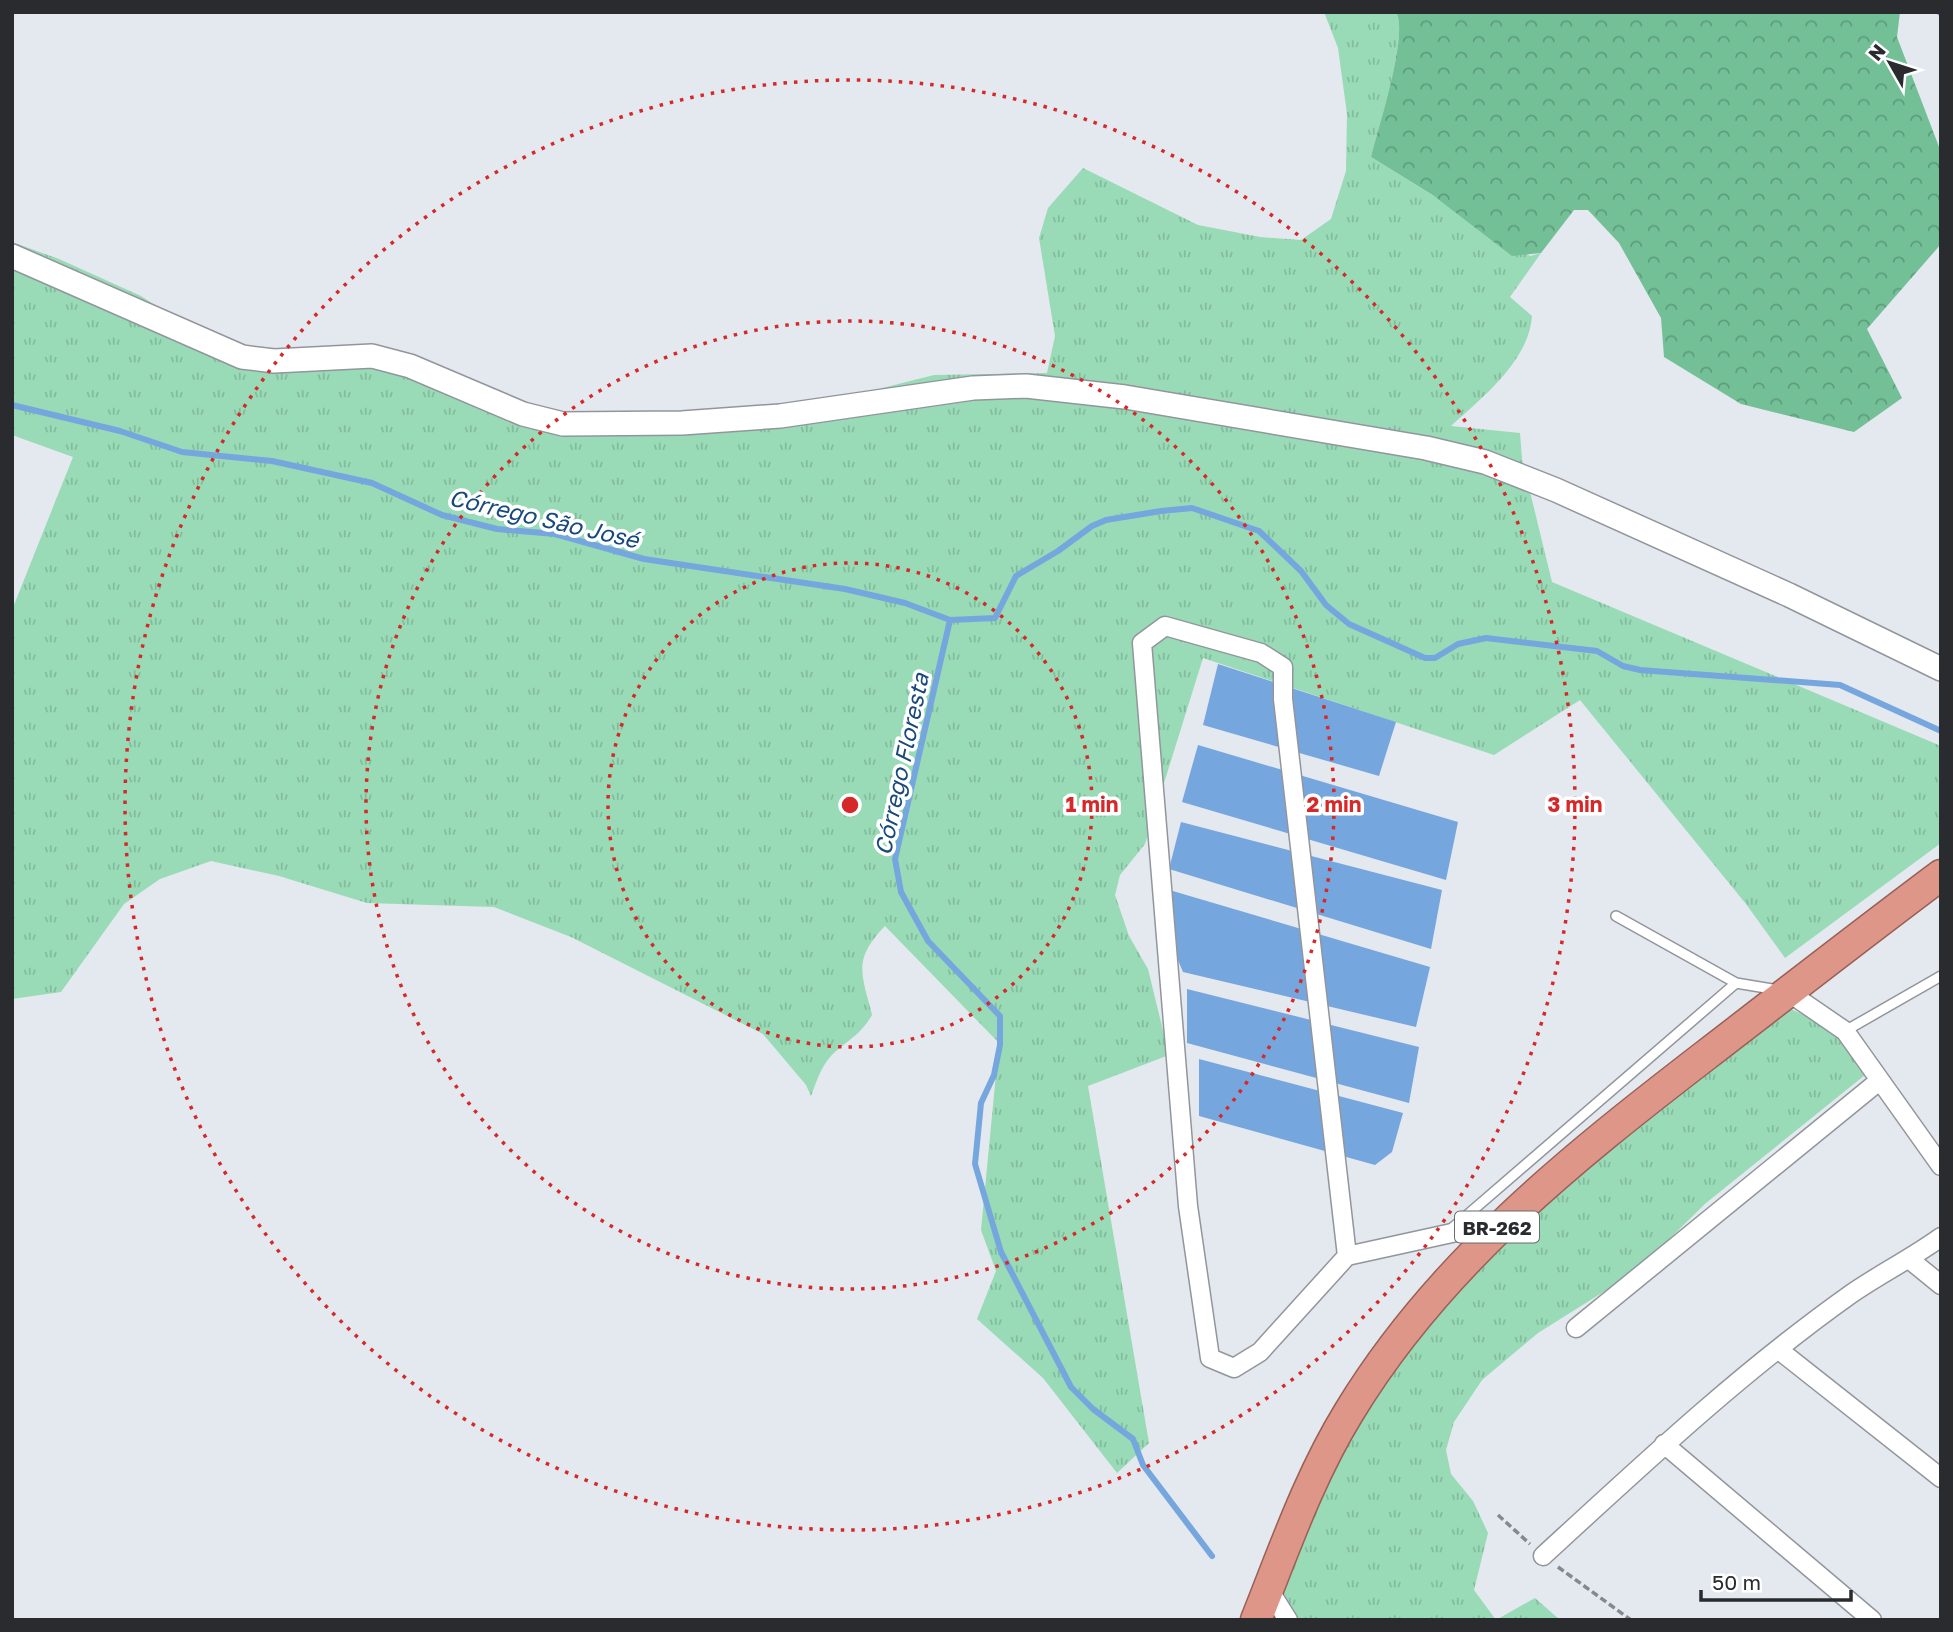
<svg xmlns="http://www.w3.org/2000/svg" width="1953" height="1632" font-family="'Golos Text',sans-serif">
<defs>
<pattern id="grass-tufts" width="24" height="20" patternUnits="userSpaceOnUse" patternTransform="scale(1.75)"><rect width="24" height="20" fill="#98dbb6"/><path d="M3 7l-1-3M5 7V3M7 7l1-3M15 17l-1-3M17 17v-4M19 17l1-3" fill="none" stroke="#83bc9d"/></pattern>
<pattern id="forest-crowns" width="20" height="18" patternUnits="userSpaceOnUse" patternTransform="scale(1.75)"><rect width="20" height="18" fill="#73c097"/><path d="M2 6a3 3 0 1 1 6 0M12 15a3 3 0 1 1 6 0" fill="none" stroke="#5e9c7c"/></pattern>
</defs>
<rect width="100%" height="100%" fill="#e4e8ef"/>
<path fill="url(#grass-tufts)" d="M 1324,12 L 1396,12 C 1409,34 1378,128 1371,157 L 1530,256 L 1541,253 L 1510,297 L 1532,316 C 1529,361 1482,398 1451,426 L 1520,433 L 1522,459 L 1552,582 L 1941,746 L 1941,843 L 1785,958 L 1746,904 L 1580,700 L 1494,755 L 1203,658 L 1145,844 L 1120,875 L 1115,895 L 1129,936 L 1148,969 L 1169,1055 L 1088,1086 L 1149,1443 L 1117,1473 L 1043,1378 L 977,1319 L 996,1271 L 981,1230 L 999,1043 L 885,926 C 852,960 862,974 872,1015 C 861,1034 851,1038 836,1051 C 822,1063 817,1080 811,1096 L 806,1085 L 763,1034 L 571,937 L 494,907 L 367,903 L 279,876 L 211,861 L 160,879 L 124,904 L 61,992 L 12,999 L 12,610 L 73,457 L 12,435 L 12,242 L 59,259 L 141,296 L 208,340 L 239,350 L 370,348 L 474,380 L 563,426 L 763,418 L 934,375 L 1047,373 L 1055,336 L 1039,238 L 1048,208 L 1083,168 L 1198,225 L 1260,237 L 1301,240 L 1331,219 L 1346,171 L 1347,114 L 1338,48 Z
M 1786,1007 C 1822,1022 1847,1040 1865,1075 L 1706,1203 L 1662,1246 L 1608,1289 L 1538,1333 L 1482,1380 L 1454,1422 L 1446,1450 L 1451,1474 L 1473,1501 L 1488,1533 L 1474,1590 L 1496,1620 L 1535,1598 L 1560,1620 L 1250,1620 L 1407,1335 L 1553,1188 Z"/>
<path fill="url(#forest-crowns)" d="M 1396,12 L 1900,12 L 1897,37 L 1941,152 L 1941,244 L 1867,329 L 1902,398 L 1854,432 L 1741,404 L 1664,357 L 1661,318 L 1619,243 L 1588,210 L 1574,210 L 1541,253 L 1512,256 L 1434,196 L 1371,157 C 1378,128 1409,34 1396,12 Z"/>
<path fill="#76a6de" d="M 1218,664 L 1396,722 L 1379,776 L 1203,725 Z
M 1198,745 L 1458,822 L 1446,880 L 1182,802 Z
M 1181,822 L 1442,890 L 1431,949 L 1169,869 Z
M 1166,889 L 1430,967 L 1416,1027 L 1183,972 L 1159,916 Z
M 1187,989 L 1419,1047 L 1409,1103 L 1187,1043 Z
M 1199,1059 L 1403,1113 L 1392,1152 L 1375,1165 L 1199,1116 Z"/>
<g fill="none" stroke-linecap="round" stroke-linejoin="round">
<path stroke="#76a6de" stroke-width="6" d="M 1939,12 L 1941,13
M 12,405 L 120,431 L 182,452 L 272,461 L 372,483 L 442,515 L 497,529 L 555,534 L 644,559 L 845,589 L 905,603 L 950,620 L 995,618 L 1016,576 L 1058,551 L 1092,526 L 1106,520 L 1161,511 L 1192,508 L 1259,531 L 1301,571 L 1326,605 L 1349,624 L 1425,658 L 1435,658 L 1458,644 L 1486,638 L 1597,651 L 1623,666 L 1640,670 L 1840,685 L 1941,731
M 950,620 L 895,859 L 901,892 L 928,941 L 1000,1016 L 1000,1045 L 994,1075 L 981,1103 L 975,1164 L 1001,1252 L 1071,1387 L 1093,1409 L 1133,1439 L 1143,1465 L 1212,1556"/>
<defs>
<path id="service" d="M 1616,916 L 1736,983 L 1778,990
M 1845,1031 L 1941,976
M 1451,1229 L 1736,983"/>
<path id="minor" d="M 1788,992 L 1845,1031 L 1941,1166
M 1347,1256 L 1283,699 L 1283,667 L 1261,653 L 1165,626 L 1142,643 L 1188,1206 L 1210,1358 L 1234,1368 L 1260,1352 L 1347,1256 L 1502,1222
M 1909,1259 L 1941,1285
M 1576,1328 L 1879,1081
M 1779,1350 L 1941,1478
M 1664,1444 L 1872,1620
M 1543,1556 C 1642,1465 1741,1372 1851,1294 C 1880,1274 1912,1258 1941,1237
M 1268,1588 L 1288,1620"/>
<path id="tertiary" d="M 12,256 L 242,357 L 274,361 L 372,356 L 410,366 L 523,414 L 563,424 L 682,423 L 780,416 L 973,388 L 1026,386 L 1125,397 L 1426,448 L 1485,462 L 1556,490 L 1789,595 L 1941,669"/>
<path id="trunk" d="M 1256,1620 C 1284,1550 1309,1477 1349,1412 C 1438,1265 1571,1159 1706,1055 C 1784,995 1862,934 1941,875"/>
</defs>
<use href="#service" stroke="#92969c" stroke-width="12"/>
<use href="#minor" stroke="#92969c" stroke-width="21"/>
<use href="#tertiary" stroke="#92969c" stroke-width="26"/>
<use href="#trunk" stroke="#996056" stroke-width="33"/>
<path stroke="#85888d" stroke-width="3.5" stroke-dasharray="7 3.5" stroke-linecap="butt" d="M 1498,1515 L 1530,1544
M 1558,1567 L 1631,1620"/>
<use href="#service" stroke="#fff" stroke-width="9"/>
<use href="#minor" stroke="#fff" stroke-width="18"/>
<use href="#tertiary" stroke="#fff" stroke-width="23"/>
<use href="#trunk" stroke="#de9688" stroke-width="30"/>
</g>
<g fill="none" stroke="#d62828" stroke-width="3.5" stroke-dasharray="3.5 7">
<circle cx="850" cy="805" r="242"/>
<circle cx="850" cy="805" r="484"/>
<circle cx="850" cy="805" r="725"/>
</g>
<g text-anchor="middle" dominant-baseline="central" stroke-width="7" stroke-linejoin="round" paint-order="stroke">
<rect fill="#fff" stroke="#696b6d" stroke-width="2" x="1455" y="1211.5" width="84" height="31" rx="5"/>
<g font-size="19" font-weight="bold" fill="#292b2e">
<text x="1497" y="1227">BR-262</text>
</g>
<g font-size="23" font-style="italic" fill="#17497d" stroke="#fff">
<text transform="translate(544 518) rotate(13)">Córrego São José</text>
<text transform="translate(901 764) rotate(-78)">Córrego Floresta</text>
</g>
</g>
<circle cx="850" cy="805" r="10" fill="#d62828" stroke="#fff" stroke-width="3.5"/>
<g font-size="21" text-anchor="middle" font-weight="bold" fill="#d62828" stroke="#fff" stroke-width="7" stroke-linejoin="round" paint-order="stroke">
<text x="1092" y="812">1 min</text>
<text x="1334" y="812">2 min</text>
<text x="1575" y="812">3 min</text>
</g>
<rect width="1953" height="1632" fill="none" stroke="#292b2e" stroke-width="28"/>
<g transform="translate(1890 63) rotate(309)" stroke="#ffffff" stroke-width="5" paint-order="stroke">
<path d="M0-5L12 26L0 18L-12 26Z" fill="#292b2e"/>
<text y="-10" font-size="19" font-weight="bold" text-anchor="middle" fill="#292b2e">N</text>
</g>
<path d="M1701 1590v10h150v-10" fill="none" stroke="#292b2e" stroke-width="3.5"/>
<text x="1712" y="1590" font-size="21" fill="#292b2e" stroke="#ffffff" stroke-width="5" paint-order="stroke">50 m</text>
</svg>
